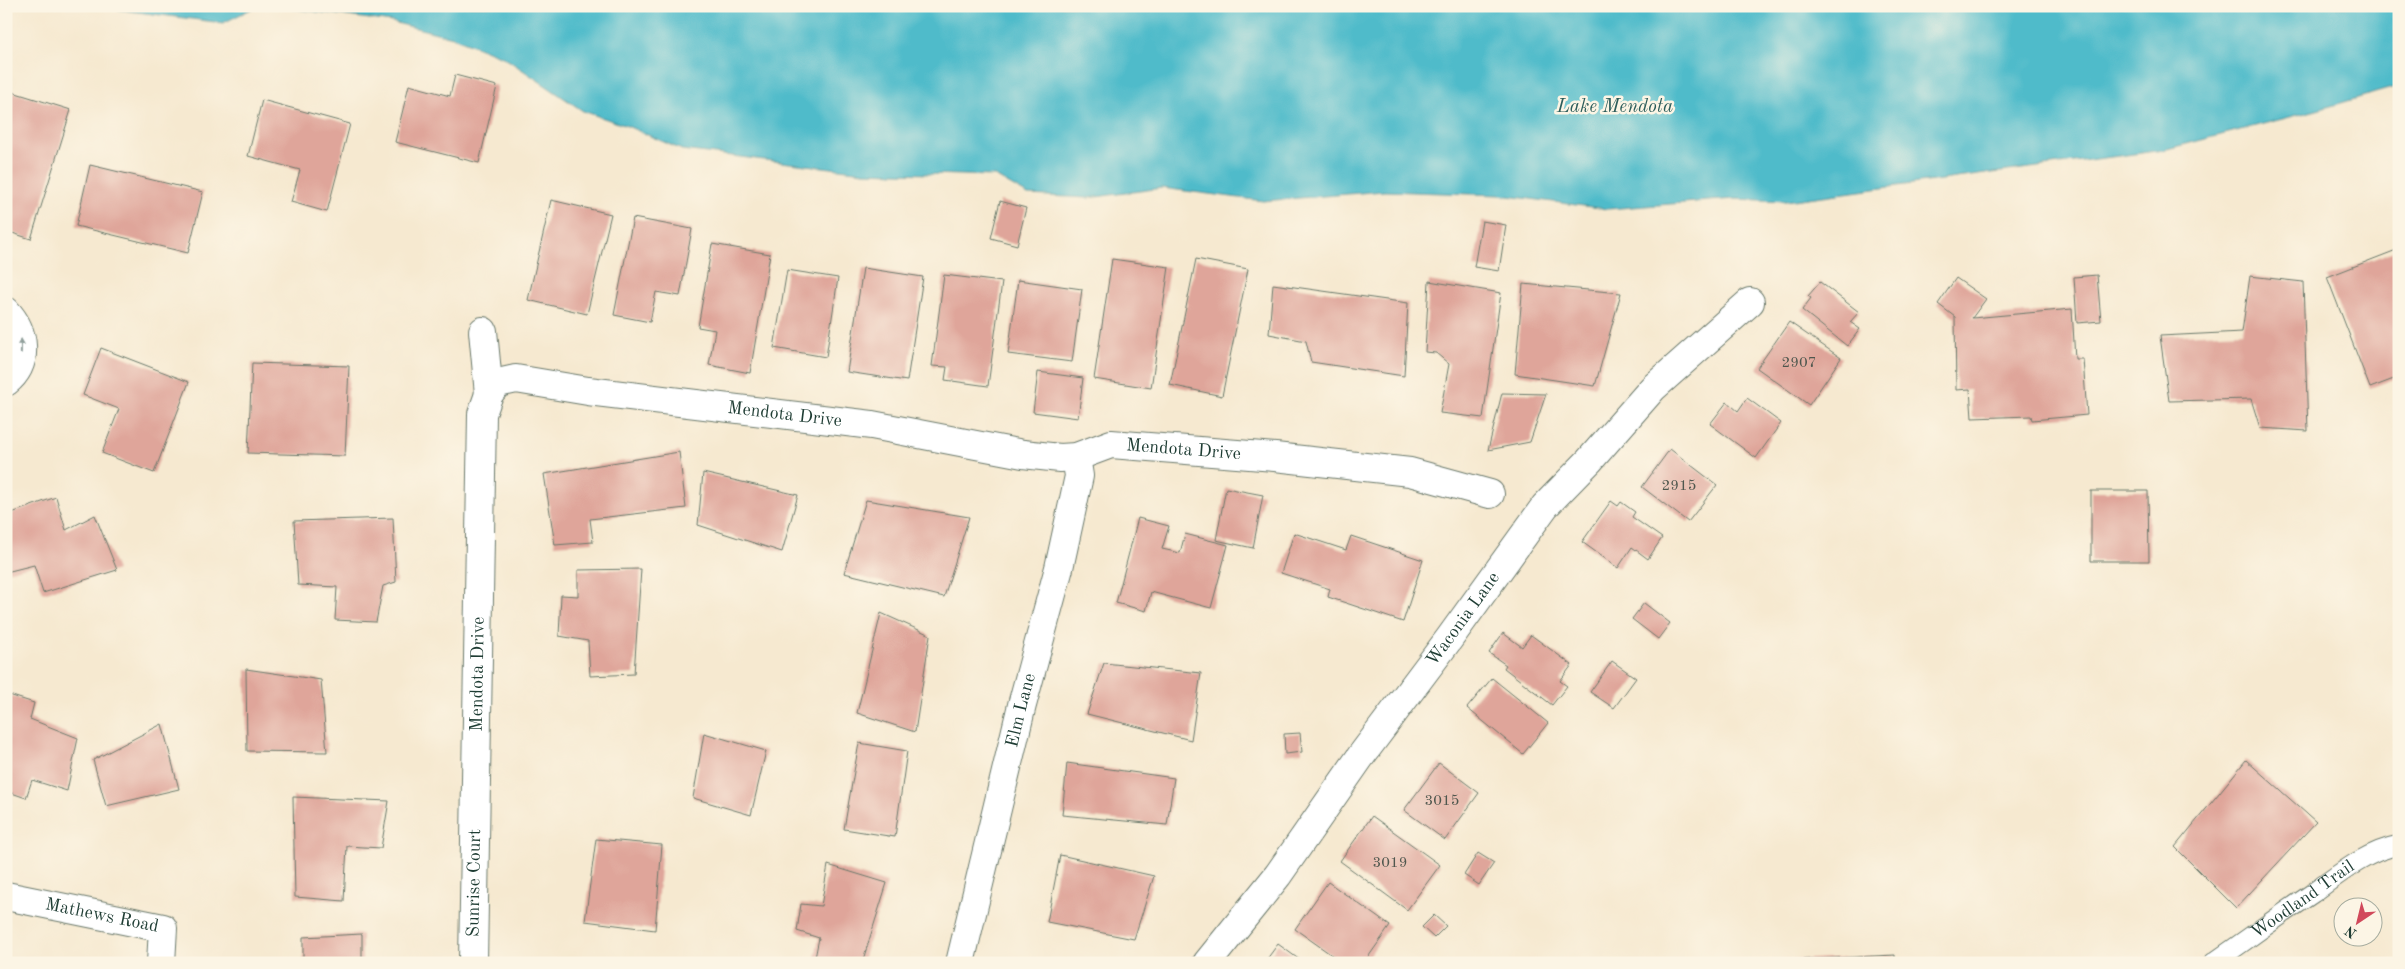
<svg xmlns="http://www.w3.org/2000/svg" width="2405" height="969" font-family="'Old Standard TT',serif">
<rect width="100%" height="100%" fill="#fcf5e5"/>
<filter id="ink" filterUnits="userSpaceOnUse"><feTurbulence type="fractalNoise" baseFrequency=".02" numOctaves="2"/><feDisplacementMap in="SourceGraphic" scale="10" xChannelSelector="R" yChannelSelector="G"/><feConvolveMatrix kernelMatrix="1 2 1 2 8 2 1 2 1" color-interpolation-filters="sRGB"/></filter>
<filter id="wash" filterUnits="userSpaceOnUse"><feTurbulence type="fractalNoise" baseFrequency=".0096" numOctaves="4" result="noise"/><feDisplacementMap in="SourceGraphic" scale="20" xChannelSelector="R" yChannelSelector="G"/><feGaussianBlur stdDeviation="1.12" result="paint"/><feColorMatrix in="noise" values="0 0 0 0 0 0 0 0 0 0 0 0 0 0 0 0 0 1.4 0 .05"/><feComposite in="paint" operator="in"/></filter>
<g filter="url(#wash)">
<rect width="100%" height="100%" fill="#f6e9d0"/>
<path fill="#4fbbca" stroke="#377c7f" d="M 91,6 L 257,6 L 223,23 Z
M 273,6 L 2399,6 L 2399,86 L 2317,110 L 2163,150 L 1786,201 L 1734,199 L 1607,209 L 1500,195 L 1384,191 L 1263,201 L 1162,188 L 1088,198 L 1028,195 L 995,176 L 864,172 L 682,150 L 627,126 L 583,111 L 505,58 L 453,37 L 392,22 Z"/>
<g id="blocks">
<path fill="#dfa59a" d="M 455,75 L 497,86 L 479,163 L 395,142 L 409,85 L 450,96 Z
M 6,90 L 71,110 L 31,239 L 6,231 Z
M 262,100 L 350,124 L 327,212 L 291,202 L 300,170 L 248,156 Z
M 90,165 L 203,192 L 188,253 L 76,226 Z
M 551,200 L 611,214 L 587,314 L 528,300 Z
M 1000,201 L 1026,208 L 1017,245 L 991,238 Z
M 633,218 L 692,229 L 680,296 L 656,292 L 650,322 L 614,315 Z
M 1482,221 L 1506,225 L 1499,271 L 1474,267 Z
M 712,244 L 770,254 L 750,373 L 709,365 L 715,330 L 698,327 Z
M 2399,249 L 2399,329 L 2396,330 L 2399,345 L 2399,377 L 2370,388 L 2327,277 Z
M 1112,259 L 1169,267 L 1151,388 L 1094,379 Z
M 1196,259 L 1248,269 L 1222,396 L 1170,385 Z
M 863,268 L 923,277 L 907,381 L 847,372 Z
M 787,270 L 838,278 L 826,357 L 774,348 Z
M 944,275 L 1002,282 L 988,386 L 945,380 L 947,367 L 932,366 Z
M 2097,275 L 2101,321 L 2077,323 L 2074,277 Z
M 2250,276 L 2303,282 L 2308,431 L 2260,428 L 2251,399 L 2169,401 L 2160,336 L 2242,332 Z
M 1956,278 L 1986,299 L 1972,318 L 2072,309 L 2075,359 L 2083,359 L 2087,415 L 2032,420 L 2031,416 L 1972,418 L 1970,389 L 1956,390 L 1955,317 L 1938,304 Z
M 1018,280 L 1082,289 L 1072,362 L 1008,354 Z
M 1429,281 L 1501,293 L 1483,418 L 1440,413 L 1449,364 L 1436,353 L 1425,352 Z
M 1820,282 L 1859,312 L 1850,322 L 1860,329 L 1847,346 L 1802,310 L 1811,298 L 1808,296 Z
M 1273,284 L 1408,303 L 1404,376 L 1311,362 L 1306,341 L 1269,334 Z
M 1523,284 L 1621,293 L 1595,386 L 1515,374 Z
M 1789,322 L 1841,358 L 1809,405 L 1757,368 Z
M 101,348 L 189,382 L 154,473 L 102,453 L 119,409 L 83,395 Z
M 252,363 L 349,366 L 345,456 L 248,453 Z
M 1038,372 L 1083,378 L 1078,418 L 1033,412 Z
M 1502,393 L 1546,394 L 1530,442 L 1488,450 Z
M 1747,398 L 1781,423 L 1756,458 L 1710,424 L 1727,402 L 1738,411 Z
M 1670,449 L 1717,485 L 1688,522 L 1642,487 Z
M 679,452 L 686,508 L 590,519 L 593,542 L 555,545 L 544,474 Z
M 703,473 L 798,495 L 782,552 L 698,525 Z
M 1226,488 L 1263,495 L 1253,548 L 1216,540 Z
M 2091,491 L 2148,491 L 2149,561 L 2091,561 Z
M 56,497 L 66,530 L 95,515 L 117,570 L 43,593 L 34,565 L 6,572 L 6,515 Z
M 866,500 L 969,517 L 944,597 L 844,573 Z
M 1611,501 L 1618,506 L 1621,502 L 1635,512 L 1632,517 L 1662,538 L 1648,559 L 1632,547 L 1618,568 L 1582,542 Z
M 393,518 L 396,582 L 383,586 L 376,622 L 335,620 L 337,587 L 298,585 L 294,521 Z
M 1138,518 L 1169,526 L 1162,549 L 1180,553 L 1185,534 L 1228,545 L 1211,608 L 1151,592 L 1146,611 L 1116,603 Z
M 1294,533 L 1346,550 L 1351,536 L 1423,560 L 1403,622 L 1328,597 L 1330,589 L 1281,573 Z
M 641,569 L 634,674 L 590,676 L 588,641 L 559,636 L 561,595 L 578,596 L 578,570 Z
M 1644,603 L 1670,623 L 1658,639 L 1632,619 Z
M 881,613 L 930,635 L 915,732 L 857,713 Z
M 1503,633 L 1522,647 L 1531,635 L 1572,665 L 1560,681 L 1567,686 L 1552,705 L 1504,668 L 1506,665 L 1489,653 Z
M 1612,661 L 1636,678 L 1614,708 L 1590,692 Z
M 1104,663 L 1201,673 L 1191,740 L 1087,714 Z
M 246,669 L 321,680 L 327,752 L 247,751 Z
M 1492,678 L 1548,723 L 1523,754 L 1467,708 Z
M 6,694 L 34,703 L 30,719 L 78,738 L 67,791 L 32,780 L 26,798 L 6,791 Z
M 162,724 L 179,789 L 106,806 L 93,760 Z
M 704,733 L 766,751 L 751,815 L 693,798 Z
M 1300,733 L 1302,752 L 1285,754 L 1284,734 Z
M 859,743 L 907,751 L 895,837 L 844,829 Z
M 2246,760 L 2316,822 L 2236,908 L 2175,847 Z
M 1067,763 L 1174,778 L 1167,825 L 1062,815 Z
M 1439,763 L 1479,793 L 1445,840 L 1404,810 Z
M 293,797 L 389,801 L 381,848 L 347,846 L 344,901 L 295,897 Z
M 1372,816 L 1440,865 L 1407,910 L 1340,861 Z
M 596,839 L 662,845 L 655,930 L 585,921 Z
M 1478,853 L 1494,863 L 1479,885 L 1464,875 Z
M 1060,855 L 1154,876 L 1134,939 L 1047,922 Z
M 828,865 L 887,883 L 862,963 L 814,963 L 819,938 L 797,931 L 801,904 L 821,906 Z
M 1328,882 L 1390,926 L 1364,963 L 1343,963 L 1295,929 Z
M 1434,915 L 1446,926 L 1434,938 L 1422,927 Z
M 362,934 L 362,963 L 303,963 L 303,937 Z
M 1278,944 L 1304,963 L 1264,963 Z
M 1895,955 L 1895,963 L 1773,963 L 1773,961 Z"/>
</g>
</g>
<g filter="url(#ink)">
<use href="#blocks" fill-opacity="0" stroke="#6a796b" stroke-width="1"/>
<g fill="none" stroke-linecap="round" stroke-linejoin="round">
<defs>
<g id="lane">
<path id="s1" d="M 2213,963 C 2246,940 2279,916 2313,893 C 2339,874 2367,851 2399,845"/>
</g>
<g id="street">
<path d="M 6,311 C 25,331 30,363 6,382"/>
<path d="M 483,331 L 489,394"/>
<path id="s2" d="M 6,896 L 163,928 L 161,963"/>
<path id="s3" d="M 473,963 L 482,414 L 489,394 L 498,383 L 516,379 L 588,391 L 872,425 L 1023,454 L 1060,458 L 1076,457 L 1111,444 L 1275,457 L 1410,472 L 1490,494"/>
<path id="s4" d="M 960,963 L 1022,705 L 1059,568 L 1079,476 L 1076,457"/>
<path id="s5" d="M 1207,963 L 1278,875 L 1361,756 L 1449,639 L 1545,506 L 1589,461 L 1653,388 L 1750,302"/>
</g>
</defs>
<use href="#lane" stroke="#6a796b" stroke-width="21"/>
<use href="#street" stroke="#6a796b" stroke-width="30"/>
<use href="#lane" stroke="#fff" stroke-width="19"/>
<use href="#street" stroke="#fff" stroke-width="28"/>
</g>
<defs><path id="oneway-solid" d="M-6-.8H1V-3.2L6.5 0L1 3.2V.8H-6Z" transform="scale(1.25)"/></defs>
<use fill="#8f9e9a" href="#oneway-solid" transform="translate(21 346) rotate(-89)"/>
</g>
<g text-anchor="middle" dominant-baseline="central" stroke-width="5" stroke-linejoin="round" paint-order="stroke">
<g font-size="15" fill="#4f574e">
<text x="1799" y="363">2907</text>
<text x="1679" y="486">2915</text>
<text x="1442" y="801">3015</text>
<text x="1390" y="863">3019</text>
</g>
<g font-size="18" fill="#1f3d34" stroke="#fcf5e5">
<text stroke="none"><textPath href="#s3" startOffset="874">Mendota Drive</textPath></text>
<text stroke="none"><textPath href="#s3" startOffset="1279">Mendota Drive</textPath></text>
<text stroke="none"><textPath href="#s5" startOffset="429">Waconia Lane</textPath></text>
<text stroke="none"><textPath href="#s3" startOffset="289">Mendota Drive</textPath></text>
<text stroke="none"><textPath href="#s4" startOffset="260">Elm Lane</textPath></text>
<text stroke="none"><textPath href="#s3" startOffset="80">Sunrise Court</textPath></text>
<text stroke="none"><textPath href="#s1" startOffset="110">Woodland Trail</textPath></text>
<text stroke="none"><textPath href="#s2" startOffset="98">Mathews Road</textPath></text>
</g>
<g font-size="19" font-style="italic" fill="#2b5c5a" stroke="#fcf5e5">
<text x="1615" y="107">Lake Mendota</text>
</g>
</g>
<rect width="2405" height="969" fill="none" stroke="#fcf5e5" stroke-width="25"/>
<g transform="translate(2358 922) rotate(215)"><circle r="24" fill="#fcf5e5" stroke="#a4ab9e"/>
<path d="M0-4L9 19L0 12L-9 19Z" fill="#d1495b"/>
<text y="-8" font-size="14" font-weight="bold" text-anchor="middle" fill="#1f3d34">N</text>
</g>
</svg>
